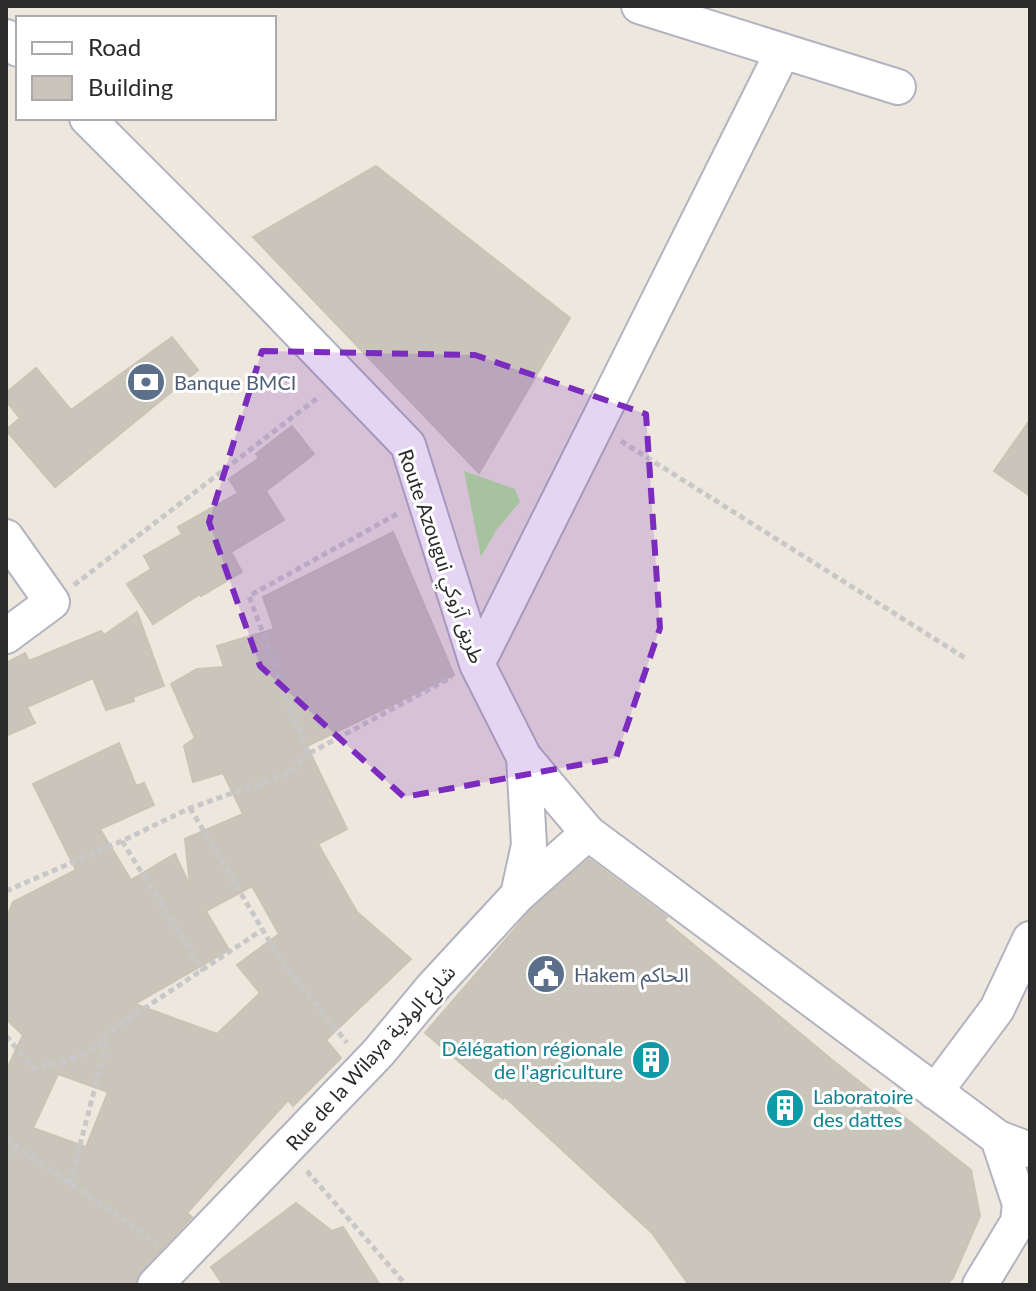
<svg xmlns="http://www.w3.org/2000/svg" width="1036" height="1291" font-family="Lato,'Noto Sans Arabic',sans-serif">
<rect width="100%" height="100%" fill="#eee7dd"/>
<path fill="#b1e896" d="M 464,471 L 515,489 L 520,502 L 497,529 L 481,557 Z"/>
<path fill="#c9c5bb" stroke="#cac3b6" stroke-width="2" fill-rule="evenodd" d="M 376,166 L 570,318 L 479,473 L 253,237 Z
M 172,337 L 198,370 L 55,487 L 6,430 L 20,418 L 6,401 L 6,393 L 36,368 L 71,410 Z
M 1030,420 L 1030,496 L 994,471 Z
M 292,426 L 314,454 L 266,491 L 284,520 L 231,552 L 242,572 L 201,596 L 200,594 L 153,624 L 127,584 L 151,569 L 144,556 L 182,534 L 178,527 L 238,493 L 229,479 L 259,458 L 256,454 Z
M 393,532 L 454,675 L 307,746 L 347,829 L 318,844 L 357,912 L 411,959 L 326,1040 L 341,1058 L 293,1106 L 288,1100 L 187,1213 L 192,1217 L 141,1271 L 136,1285 L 6,1285 L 6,1071 L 23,1035 L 6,1019 L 6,919 L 13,902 L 76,870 L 33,784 L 119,743 L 136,786 L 144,783 L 154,805 L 100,829 L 131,880 L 175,854 L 190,886 L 185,839 L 243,814 L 223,773 L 193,782 L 184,746 L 195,738 L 171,684 L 197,669 L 224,667 L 217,646 L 274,629 L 263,597 ZM 252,886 L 279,934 L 237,965 L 260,993 L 217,1034 L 135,1004 L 229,950 L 206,911 ZM 58,1074 L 108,1092 L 86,1147 L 33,1128 Z
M 137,612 L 164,686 L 133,697 L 134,701 L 106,710 L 93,678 L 27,707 L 35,723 L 6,736 L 6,663 L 25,653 L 29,661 L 101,631 L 104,635 Z
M 589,859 L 667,917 L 664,920 L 831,1059 L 971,1170 L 980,1216 L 953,1278 L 946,1285 L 689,1285 L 652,1233 L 505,1097 L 503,1099 L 425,1033 L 532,909 Z
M 296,1203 L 332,1231 L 343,1227 L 380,1285 L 223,1285 L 211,1267 Z"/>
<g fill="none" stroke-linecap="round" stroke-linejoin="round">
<defs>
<path id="minor" d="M 639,6 L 898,87
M 6,37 L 18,49
M 87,118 L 244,275 L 408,445 L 477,664 L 524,757 L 588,833 L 998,1138 L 1030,1150
M 6,537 L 52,602 L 6,636
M 477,664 L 783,51
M 518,895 L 529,845 L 524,757
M 935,1092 L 997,1009 L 1030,939
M 155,1285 L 378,1053 L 433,987 L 518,895 L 588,833
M 980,1285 L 1018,1222 L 1020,1204 L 998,1138"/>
</defs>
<use href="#minor" stroke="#b1b3c0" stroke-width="38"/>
<path stroke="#c8c8c8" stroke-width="5" stroke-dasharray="6 4" stroke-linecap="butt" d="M 621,441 L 965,658
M 397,514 L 249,596 L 308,754 L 452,677
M 74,585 L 320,396
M 190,808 L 283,964 L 347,1043
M 122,841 L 203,971
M 6,891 L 122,841 L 190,808 L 290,773 L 308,754
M 6,1036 L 34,1068 C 60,1063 95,1056 109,1032 L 262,930
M 6,1139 L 157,1243
M 6,1160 L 16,1147
M 307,1171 L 406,1285
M 70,1184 L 108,1037"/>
<use href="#minor" stroke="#fff" stroke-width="34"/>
</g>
<path fill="#7b2cbf" fill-opacity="0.2" stroke="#7b2cbf" stroke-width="6" stroke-dasharray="16 10" stroke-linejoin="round" d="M 262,351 L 475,355 L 646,414 L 660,628 L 616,758 L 404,797 L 260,666 L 209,522 Z"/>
<defs>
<symbol id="bank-disc" viewBox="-11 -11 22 22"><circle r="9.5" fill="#5c6f8a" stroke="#fff"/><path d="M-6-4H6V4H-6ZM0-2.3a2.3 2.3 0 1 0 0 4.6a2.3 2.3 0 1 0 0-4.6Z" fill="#fff"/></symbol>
<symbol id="civic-disc" viewBox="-11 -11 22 22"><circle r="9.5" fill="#5c6f8a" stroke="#fff"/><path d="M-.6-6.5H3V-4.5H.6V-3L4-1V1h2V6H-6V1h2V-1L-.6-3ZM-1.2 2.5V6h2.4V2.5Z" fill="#fff"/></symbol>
<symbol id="building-disc" viewBox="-11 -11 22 22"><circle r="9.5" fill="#0f9aa8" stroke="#fff"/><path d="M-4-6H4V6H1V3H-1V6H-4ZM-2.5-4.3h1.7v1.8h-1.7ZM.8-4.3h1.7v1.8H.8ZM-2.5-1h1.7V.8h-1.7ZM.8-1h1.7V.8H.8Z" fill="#fff"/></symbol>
</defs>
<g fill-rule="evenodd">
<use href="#bank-disc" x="124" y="360" width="44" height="44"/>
<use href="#civic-disc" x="524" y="952" width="44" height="44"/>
<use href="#building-disc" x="629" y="1038" width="44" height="44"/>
<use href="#building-disc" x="763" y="1086" width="44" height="44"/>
</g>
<g text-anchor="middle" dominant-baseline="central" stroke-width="6" stroke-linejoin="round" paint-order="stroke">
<g font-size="20" fill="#4e5e75" stroke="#fff" text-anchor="start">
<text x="174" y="382">Banque BMCI</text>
<text x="574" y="974">Hakem الحاكم</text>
</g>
<g font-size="20" fill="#2b2b2b" stroke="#fff">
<text transform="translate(442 556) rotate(71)">Route Azougui طريق آزوكي</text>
<text transform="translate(370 1057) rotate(-48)">Rue de la Wilaya شارع الولاية</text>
</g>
<g font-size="20" fill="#0d838f" stroke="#fff" text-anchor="end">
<text x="623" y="1048">Délégation régionale<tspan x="623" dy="23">de l'agriculture</tspan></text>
<text x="813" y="1096" text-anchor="start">Laboratoire<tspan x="813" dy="23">des dattes</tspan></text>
</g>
</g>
<rect width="1036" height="1291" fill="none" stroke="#2b2b2b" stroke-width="16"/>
<rect x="16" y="16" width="260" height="104" fill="#ffffff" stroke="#aaaaaa" stroke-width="2"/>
<rect x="32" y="42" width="40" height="12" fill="#ffffff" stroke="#aaaaaa" stroke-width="2"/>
<text x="88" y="56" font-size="24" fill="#2b2b2b">Road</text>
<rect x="32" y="76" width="40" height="24" fill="#c9c5bb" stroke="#aaaaaa" stroke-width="2"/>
<text x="88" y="96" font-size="24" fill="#2b2b2b">Building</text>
</svg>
